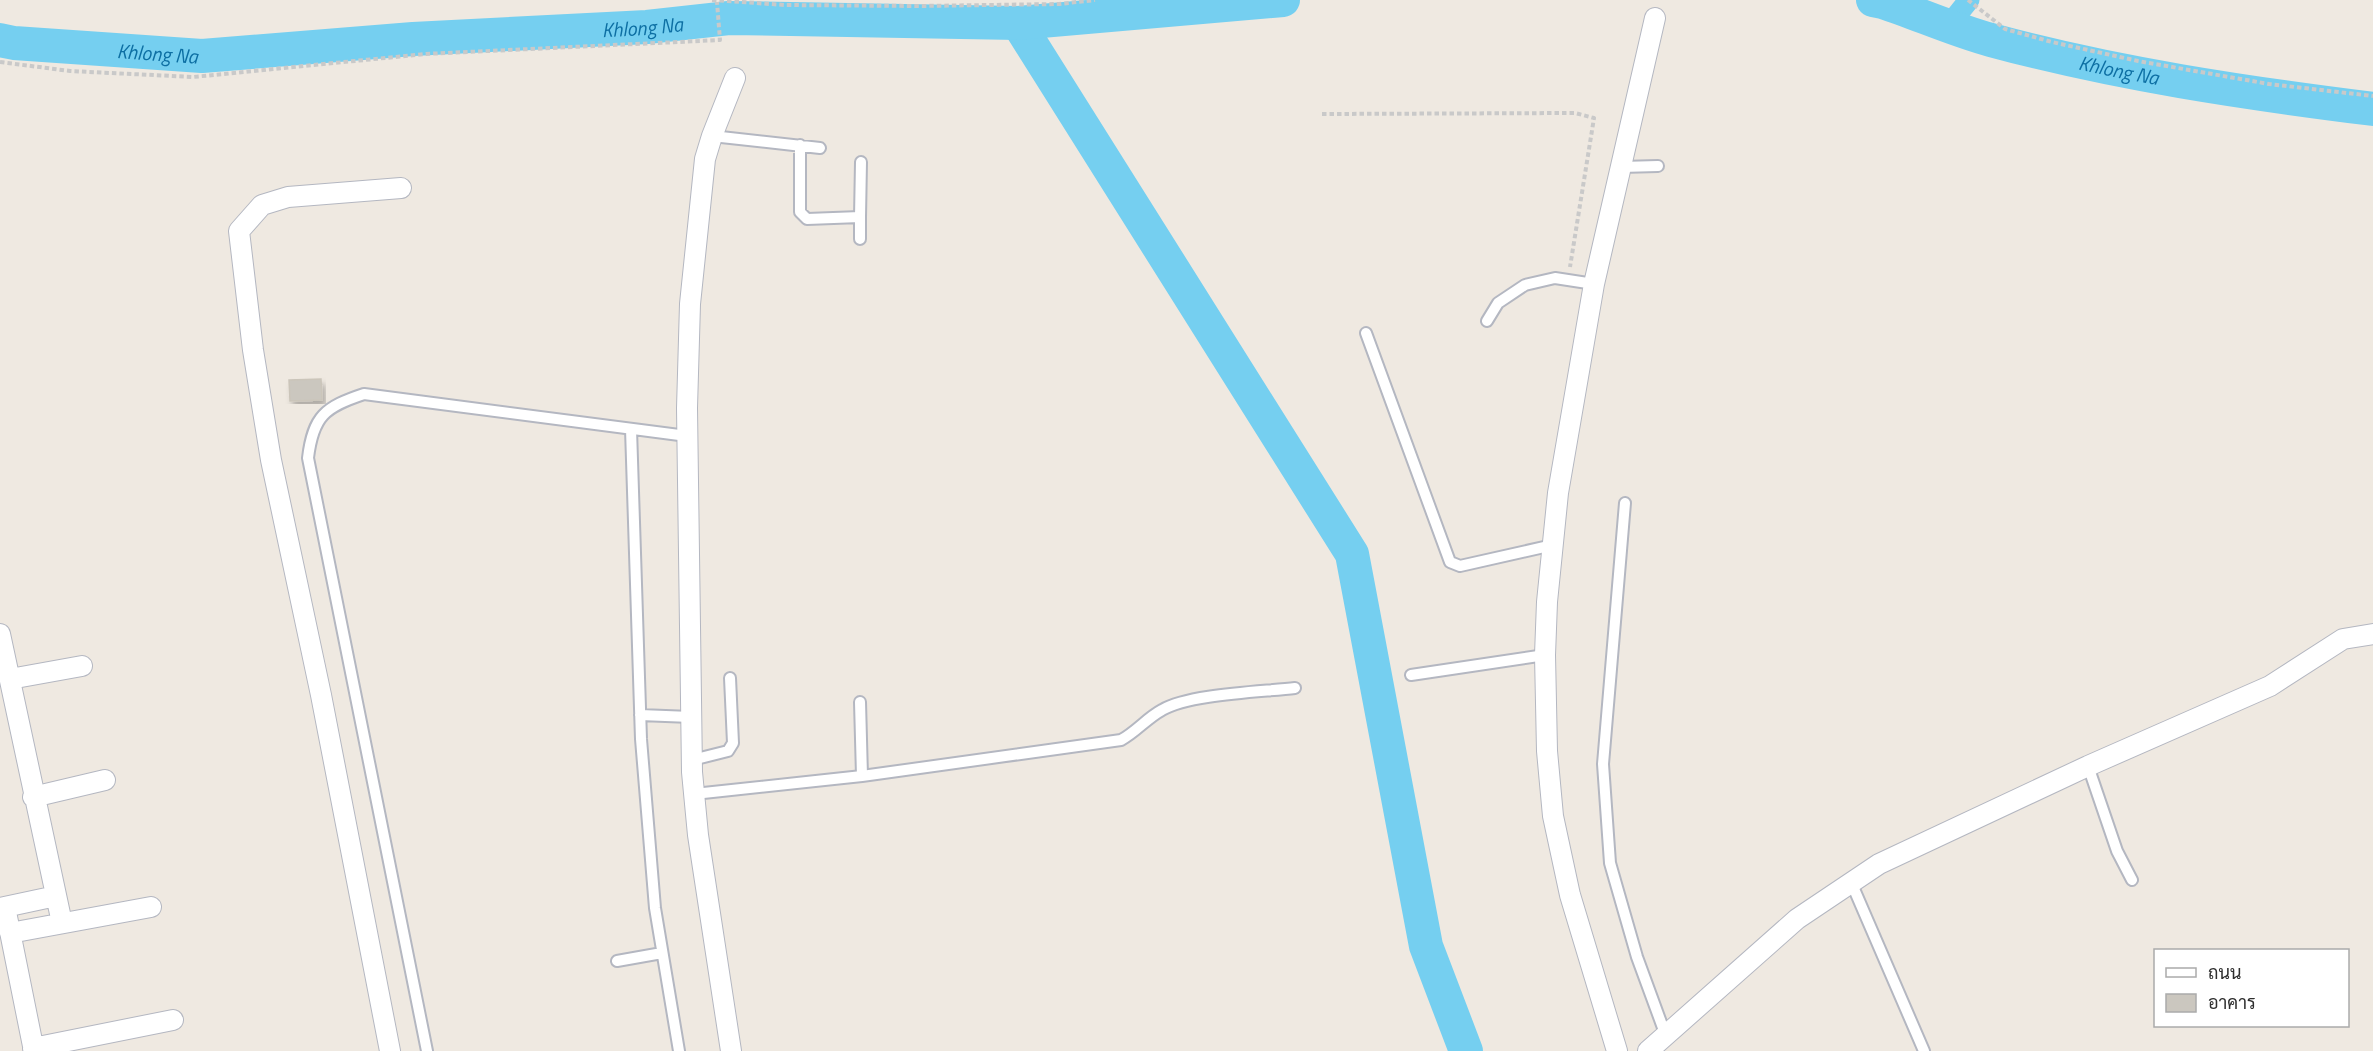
<svg xmlns="http://www.w3.org/2000/svg" width="2373" height="1051" font-family="'Titillium Web',Sarabun,sans-serif">
<defs>
<filter id="shadow"><feDropShadow dx="3.5" dy="6" stdDeviation="3" flood-color="#0004"/></filter>
</defs>
<rect width="100%" height="100%" fill="#efe9e1"/>
<g fill="none" stroke-linecap="round" stroke-linejoin="round">
<path stroke="#75cff0" stroke-width="21" d="M 1949,25 L 1969,0"/>
<g stroke="#75cff0" stroke-width="34">
<path id="s1" d="M 1873,0 L 1883,2 C 1919,14 1954,30 1991,40 C 2116,74 2245,93 2373,109"/>
<path d="M 1018,23 L 1352,554 L 1426,946 L 1466,1051"/>
<path id="s2" d="M 0,40 L 14,43 L 202,56 L 413,39 L 647,27 L 729,18 L 1018,23 L 1283,0"/>
</g>
</g>
<path fill="#cbc7bf" stroke="#cbc5ba" stroke-width="1.5" filter="url(#shadow)" d="M 321,379 L 322,400 L 290,401 L 289,380 Z"/>
<g fill="none" stroke-linecap="round" stroke-linejoin="round">
<defs>
<path id="service" d="M 712,136 L 820,148
M 800,145 L 800,212 L 807,219 L 860,217 L 861,162
M 1621,167 L 1658,166
M 860,217 L 860,239
M 1487,321 L 1498,303 L 1525,285 L 1555,278 L 1594,284
M 1366,333 L 1450,562 L 1460,566 L 1553,545
M 631,429 L 641,739 L 655,908 L 679,1051
M 1625,503 L 1603,764 L 1610,863 L 1637,957 L 1666,1036
M 1411,675 L 1545,655
M 860,702 L 862,776
M 640,715 L 691,717
M 692,760 L 728,751 L 733,743 L 730,678
M 2088,766 L 2117,851 L 2132,880
M 694,794 L 862,776 L 1121,740 C 1136,732 1147,718 1162,710 C 1189,694 1261,692 1295,688
M 1851,882 L 1924,1051
M 617,961 L 662,953
M 427,1051 L 308,458 C 313,416 325,407 364,394 L 687,436"/>
<path id="minor" d="M 0,634 L 62,923
M 10,679 L 82,666
M 33,797 L 105,780
M 5,907 L 34,1051
M 0,908 L 56,896
M 10,933 L 151,907
M 33,1048 L 173,1020
M 390,1051 L 321,695 L 271,460 L 253,350 L 239,231 L 262,205 L 288,197 L 401,188
M 731,1051 L 698,835 L 692,772 L 687,408 L 690,304 L 705,159 L 712,136 L 735,78
M 1617,1051 L 1570,895 L 1553,816 L 1547,751 L 1545,655 L 1547,602 L 1558,493 L 1594,284 L 1655,18
M 1648,1051 L 1797,919 L 1879,864 L 2088,766 L 2270,686 L 2343,639 L 2373,634"/>
</defs>
<use href="#service" stroke="#b4b7c1" stroke-width="14"/>
<use href="#minor" stroke="#b4b7c1" stroke-width="22"/>
<path stroke="#c9c9c9" stroke-width="4" stroke-dasharray="4.5 3" stroke-linecap="butt" d="M 712,0 L 785,5 L 919,6 L 1059,4 L 1095,0
M 1968,0 L 2005,29 L 2052,42 L 2138,61 L 2269,84 L 2373,96
M 0,62 L 70,71 L 193,77 L 425,54 L 720,40 L 717,2
M 1322,114 L 1575,113 L 1594,118 L 1570,267"/>
<use href="#service" stroke="#fff" stroke-width="10"/>
<use href="#minor" stroke="#fff" stroke-width="20"/>
</g>
<g text-anchor="middle" dominant-baseline="central" stroke-width="4.5" stroke-linejoin="round" paint-order="stroke">
<g font-size="20" font-style="italic" fill="#0d6fa3" stroke="#fff">
<text stroke="none"><textPath href="#s2" startOffset="644">Khlong Na</textPath></text>
<text stroke="none"><textPath href="#s2" startOffset="158">Khlong Na</textPath></text>
<text stroke="none"><textPath href="#s1" startOffset="256">Khlong Na</textPath></text>
</g>
</g>
<rect x="2154" y="949" width="195" height="78" fill="#ffffff" stroke="#ababab" stroke-width="1.5"/>
<rect x="2166" y="968" width="30" height="9" fill="#ffffff" stroke="#ababab" stroke-width="1.5"/>
<text x="2208" y="979" font-size="18" fill="#2e2e2e">ถนน</text>
<rect x="2166" y="994" width="30" height="18" fill="#cbc7bf" stroke="#ababab" stroke-width="1.5"/>
<text x="2208" y="1009" font-size="18" fill="#2e2e2e">อาคาร</text>
</svg>
